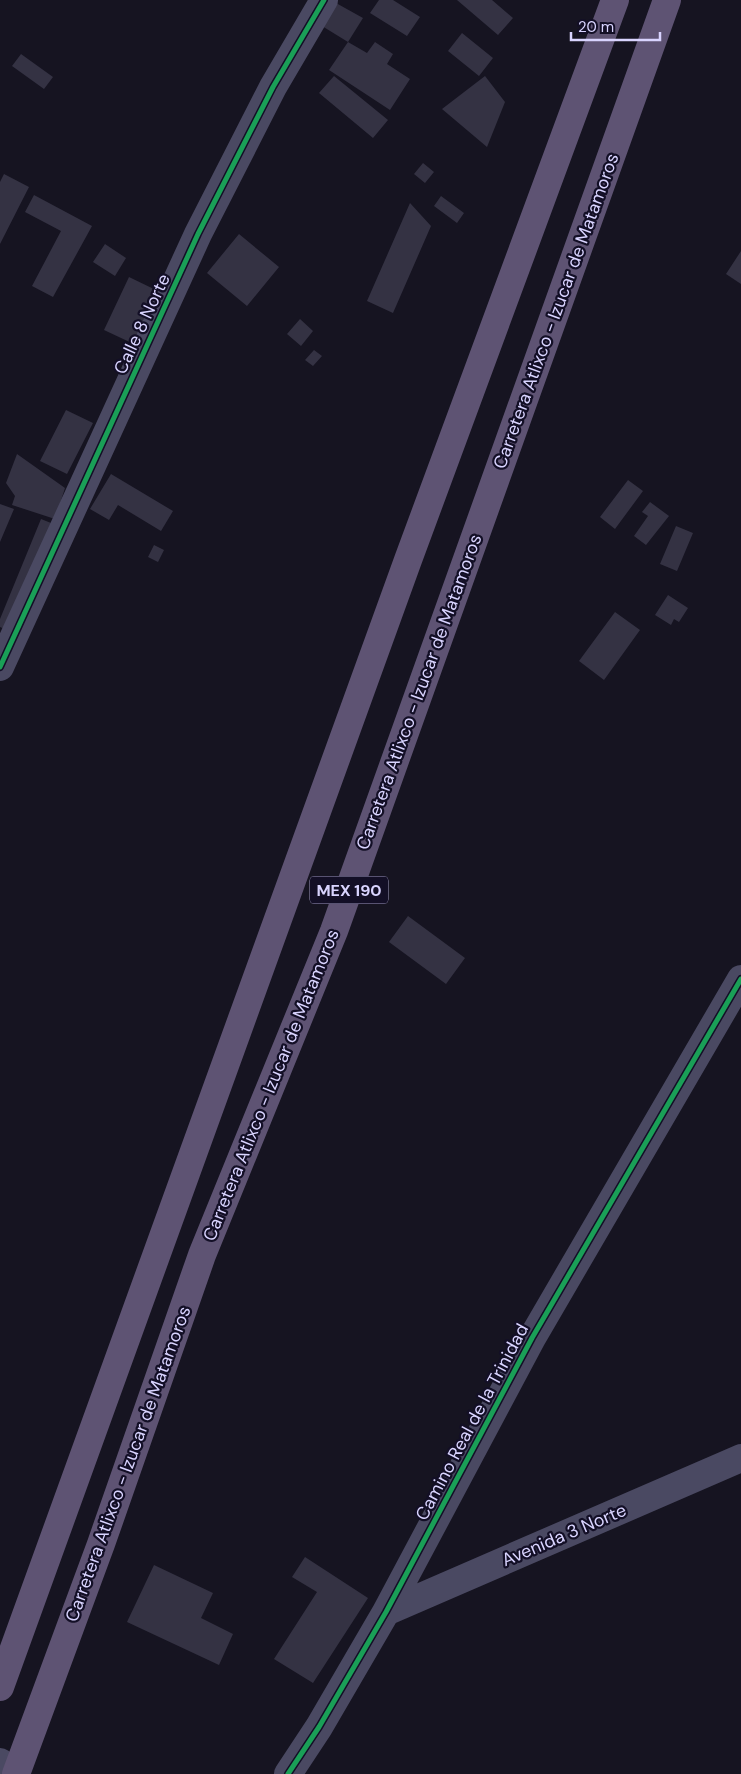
<svg xmlns="http://www.w3.org/2000/svg" width="741" height="1774" font-family="'DM Sans',sans-serif">
<rect width="100%" height="100%" fill="#161421"/>
<path fill="#343243" d="M 379,0 L 393,0 L 420,17 L 407,36 L 370,13 Z
M 457,0 L 492,0 L 513,18 L 498,35 Z
M 336,3 L 363,18 L 348,42 L 322,26 Z
M 462,33 L 493,58 L 479,76 L 448,51 Z
M 348,42 L 367,53 L 375,42 L 393,54 L 387,64 L 410,79 L 390,110 L 329,70 Z
M 21,54 L 53,77 L 44,89 L 12,66 Z
M 334,76 L 388,120 L 373,138 L 319,93 Z
M 485,76 L 505,102 L 487,147 L 442,109 Z
M 423,163 L 434,172 L 425,183 L 414,174 Z
M 4,174 L 29,187 L 0,244 L 0,182 Z
M 34,195 L 92,226 L 53,297 L 32,286 L 61,231 L 25,212 Z
M 441,196 L 464,213 L 457,223 L 434,206 Z
M 410,203 L 431,226 L 393,313 L 367,301 Z
M 239,234 L 279,267 L 247,306 L 207,273 Z
M 105,244 L 126,258 L 115,276 L 93,262 Z
M 741,251 L 741,284 L 726,274 Z
M 129,277 L 160,292 L 136,345 L 104,330 Z
M 300,319 L 313,331 L 301,346 L 287,334 Z
M 314,350 L 322,356 L 313,366 L 305,360 Z
M 66,410 L 93,423 L 67,474 L 40,461 Z
M 17,454 L 65,488 L 55,519 L 12,505 L 15,496 L 6,483 Z
M 111,474 L 173,511 L 161,531 L 118,505 L 109,520 L 90,509 Z
M 628,480 L 643,491 L 615,529 L 600,517 Z
M 650,502 L 669,516 L 646,545 L 634,536 L 648,516 L 642,512 Z
M 0,504 L 14,509 L 0,542 Z
M 41,519 L 51,523 L 7,630 L 0,627 L 0,619 Z
M 676,526 L 693,533 L 677,571 L 660,564 Z
M 154,545 L 164,550 L 158,562 L 148,557 Z
M 668,595 L 688,608 L 679,622 L 674,619 L 671,625 L 655,615 Z
M 615,612 L 640,630 L 604,680 L 579,661 Z
M 408,916 L 465,958 L 446,984 L 389,942 Z
M 305,1557 L 368,1598 L 313,1683 L 274,1659 L 317,1592 L 292,1577 Z
M 154,1565 L 213,1593 L 201,1618 L 233,1634 L 219,1665 L 127,1622 Z"/>
<g fill="none" stroke-linecap="round" stroke-linejoin="round">
<path stroke="#4a4962" stroke-width="28" d="M 0,667 L 198,234 L 273,87 L 324,0
M 386,1612 L 741,1458
M 0,1762 L 16,1774
M 288,1774 L 319,1727 L 386,1612 L 532,1338 L 741,979"/>
<path stroke="#5e5373" stroke-width="28" d="M 0,1687 L 408,560 L 615,0
M 16,1774 L 101,1544 L 202,1255 L 334,931 L 667,0"/>
<defs>
<path id="cycleway" d="M 0,667 L 198,234 L 273,87 L 324,0
M 288,1774 L 319,1727 L 386,1612 L 532,1338 L 741,979"/>
</defs>
<use href="#cycleway" stroke="#130f26" stroke-width="8"/>
<use href="#cycleway" stroke="#1a9f57" stroke-width="5"/>
</g>
<g text-anchor="middle" dominant-baseline="central" stroke-width="4.5" stroke-linejoin="round" paint-order="stroke">
<rect fill="#130f26" stroke="#9e99be" stroke-width="1" x="310" y="876.5" width="78" height="27" rx="4"/>
<g font-size="16" font-weight="bold" fill="#d9d4ff">
<text x="349" y="890">MEX 190</text>
</g>
<g font-size="18" fill="#d9d4ff" stroke="#130f26">
<text transform="translate(556 311) rotate(-70)">Carretera Atlixco - Izucar de Matamoros</text>
<text transform="translate(142 324) rotate(-65)">Calle 8 Norte</text>
<text transform="translate(419 692) rotate(-70)">Carretera Atlixco - Izucar de Matamoros</text>
<text transform="translate(271 1085) rotate(-68)">Carretera Atlixco - Izucar de Matamoros</text>
<text transform="translate(472 1422) rotate(-62)">Camino Real de la Trinidad</text>
<text transform="translate(128 1464) rotate(-70)">Carretera Atlixco - Izucar de Matamoros</text>
<text transform="translate(564 1535) rotate(-23)">Avenida 3 Norte</text>
</g>
</g>
<path d="M571 32v8h89v-8" fill="none" stroke="#d9d4ff" stroke-width="2.5"/>
<text x="578" y="32" font-size="15" fill="#d9d4ff" stroke="#130f26" stroke-width="4" paint-order="stroke">20 m</text>
</svg>
